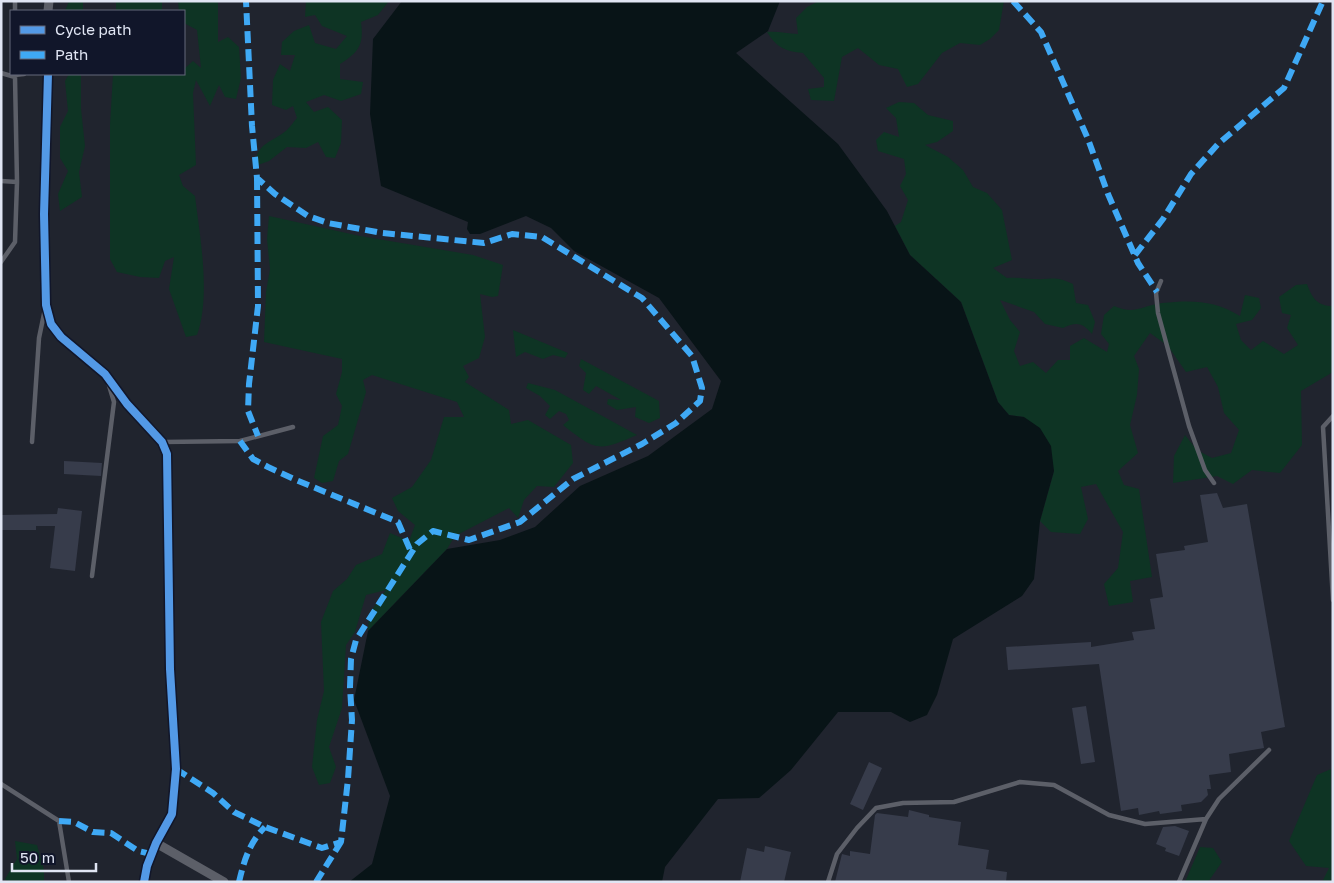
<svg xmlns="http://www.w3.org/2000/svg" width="1334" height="883" font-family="'Golos Text',sans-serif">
<rect width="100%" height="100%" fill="#20242e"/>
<path fill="#0e3424" d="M 69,1 L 83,1 L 83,11 L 65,11 Z
M 116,1 L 162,1 L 162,11 L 116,11 Z
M 178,1 L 218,1 L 218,42 L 228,37 L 239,47 L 241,78 L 236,99 L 225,97 L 219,85 L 210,106 L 196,80 L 193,93 L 196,165 L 179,175 L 183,186 L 195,196 C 200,236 211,297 197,335 L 186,337 L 169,289 L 174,257 L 165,261 L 159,278 L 140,277 L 117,272 L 110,259 L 110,125 L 113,74 L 184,74 L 184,69 L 193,61 L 201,68 L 197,30 L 184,23 L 184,11 L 179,11 Z
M 306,1 L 389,1 L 378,15 L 361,22 C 364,45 359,52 340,64 L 340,79 L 363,82 L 361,94 L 341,101 L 324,95 L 306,102 L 314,112 L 328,107 L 342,120 L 341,143 L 335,158 L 326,157 L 318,142 L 306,148 L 287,147 L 269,161 L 255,166 C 256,142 272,143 287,130 C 291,126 294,121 297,118 L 293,106 L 286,110 L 272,105 L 273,80 L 280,64 L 290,71 L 295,55 L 281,55 L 282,42 L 294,31 L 309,25 L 315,43 L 336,49 L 347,36 L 322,26 L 315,15 L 305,17 Z
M 819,1 L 1004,1 L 999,30 L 990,39 L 980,45 L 960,43 L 942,53 L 918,84 L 907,87 L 898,69 L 879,65 L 858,48 L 842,57 L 834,101 L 811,100 L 808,89 L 824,87 L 824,78 L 803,53 C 785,51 777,48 767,32 C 778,31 787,34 798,34 L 796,18 L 807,7 Z
M 69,74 L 81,74 L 81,109 L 85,146 L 79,172 L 82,197 L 60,211 L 58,194 L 68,171 L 60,158 L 60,127 L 68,111 L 65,81 Z
M 899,102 L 914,103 L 928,115 L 953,121 L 953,131 L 937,142 L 925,145 L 948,157 L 963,170 L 973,187 L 987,193 L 1002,210 L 1012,260 L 993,268 L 1007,278 C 1017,277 1025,279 1034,279 C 1054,280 1053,275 1073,284 L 1076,303 L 1088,305 L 1095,322 L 1092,334 C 1082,322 1076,322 1063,328 L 1045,324 L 1034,312 L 1000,300 L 1010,320 L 1020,332 L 1014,351 L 1020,366 L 1033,362 L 1046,373 L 1058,360 L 1070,360 L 1070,346 L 1084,338 L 1107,352 L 1109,344 L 1101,334 L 1104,315 L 1114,306 C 1135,315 1141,306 1162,303 C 1192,300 1214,300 1240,316 L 1245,295 L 1259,298 L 1261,308 L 1252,320 L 1236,324 L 1241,340 L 1251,350 L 1263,341 L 1284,354 L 1298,345 L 1287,328 L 1291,315 L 1282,313 L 1279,297 L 1296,285 L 1307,284 C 1312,298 1317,306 1333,306 L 1333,372 L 1301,391 L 1302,445 L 1280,473 L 1252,470 L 1233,484 L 1217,476 L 1173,483 L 1174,456 L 1185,435 L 1197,450 L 1212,458 L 1231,453 L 1239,430 L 1224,413 L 1218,387 L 1207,367 L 1186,372 L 1168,346 L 1150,333 L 1134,356 L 1139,369 L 1137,395 L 1130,425 L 1138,453 L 1118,471 L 1124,485 L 1139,489 L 1152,577 L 1130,581 L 1133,602 L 1109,606 L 1104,584 L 1118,568 L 1123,532 L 1096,484 L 1081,487 L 1088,519 L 1080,534 L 1051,532 L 1040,521 L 1054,471 L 1024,417 L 1009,415 L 998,402 L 961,302 L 910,255 L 895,226 L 901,222 L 908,200 L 900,186 L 906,174 L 904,159 L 878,151 L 876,140 L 884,132 L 899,137 L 896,118 L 886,108 Z
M 269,216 L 360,236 L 473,255 L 503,265 L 498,296 L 492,297 L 480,294 L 485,337 L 479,358 L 463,366 L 469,377 L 465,382 L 509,410 L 511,424 L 528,420 L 571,445 L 573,463 L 554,487 L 537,486 L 524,500 L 518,518 L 509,508 L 455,536 L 447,549 L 368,631 L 369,614 L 386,590 L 366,595 L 355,632 L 346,645 L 342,708 L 329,747 L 336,767 L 330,783 L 319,785 L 312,767 L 317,720 L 324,691 L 321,622 L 333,591 L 347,579 L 356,565 L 382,554 L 390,533 L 409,541 L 415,525 L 398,511 L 392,498 L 412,487 L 431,460 L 444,417 L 464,417 L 457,402 L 372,375 L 363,380 L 366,392 L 348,454 L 339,461 L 333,481 L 322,483 L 314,478 L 323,436 L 338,425 L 342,406 L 336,394 L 342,372 L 342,359 L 264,342 L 266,292 L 270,269 L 267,239 Z
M 513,330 L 568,353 L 565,358 L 553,355 L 543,359 L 525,352 L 516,357 Z
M 581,359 L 659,401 L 660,418 L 649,423 L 635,417 L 636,407 L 617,410 L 607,404 L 608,399 L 621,400 L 596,386 L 589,394 L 583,390 L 586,373 L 579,366 Z
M 528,383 L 555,390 L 637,435 C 598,452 596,451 563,425 L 569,420 L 566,414 L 559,411 L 550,419 L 545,415 L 550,406 L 540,396 L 526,388 Z
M 1331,769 L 1333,882 L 1322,882 L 1329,868 L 1306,866 L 1289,841 L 1317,775 Z
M 15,841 L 37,845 L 44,870 L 44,882 L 8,882 L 5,879 L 17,859 Z
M 1200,847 L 1213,848 L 1222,862 L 1208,882 L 1185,882 Z"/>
<path fill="#081417" d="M 402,1 L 780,1 L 768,31 L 736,53 L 838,144 L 887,211 L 910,255 L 961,302 L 998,402 L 1009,415 L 1024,417 L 1040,428 L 1051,446 L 1054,471 L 1040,521 L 1034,579 L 1022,596 L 953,639 L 937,695 L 927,715 L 910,722 L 891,712 L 838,712 L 791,770 L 759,798 L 718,799 L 665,867 L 662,882 L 349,882 L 372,864 L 390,796 L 354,700 L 368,631 L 447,549 L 500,540 L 535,527 L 580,486 L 648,456 L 712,409 L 721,381 L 659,298 L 574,251 L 551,228 L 526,216 L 480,234 L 470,234 L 467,229 L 468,222 L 381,186 L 370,114 L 373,39 Z"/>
<path fill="#373c4b" d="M 64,461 L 102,463 L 101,476 L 64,474 Z
M 1217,493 L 1223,508 L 1247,504 L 1285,727 L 1261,732 L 1264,748 L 1229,754 L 1231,772 L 1209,775 L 1211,789 L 1207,789 L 1208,795 L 1201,802 L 1181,805 L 1182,811 L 1160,814 L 1159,811 L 1139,815 L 1138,808 L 1121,811 L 1099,664 L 1008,670 L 1006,647 L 1091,642 L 1091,647 L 1134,640 L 1132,632 L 1155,629 L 1150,599 L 1163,597 L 1156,554 L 1185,550 L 1184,546 L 1208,542 L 1200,495 Z
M 58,508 L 82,511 L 75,571 L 50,568 L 55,526 L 36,526 L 36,530 L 1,530 L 1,515 L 57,514 Z
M 1086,706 L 1095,762 L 1081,764 L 1072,708 Z
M 869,762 L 882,768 L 863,810 L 850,804 Z
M 909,810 L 929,815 L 929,817 L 961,822 L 958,845 L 989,850 L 986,869 L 1007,872 L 1006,882 L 835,882 L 842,854 L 850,856 L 850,851 L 870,854 L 875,815 L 877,813 L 908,817 Z
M 1175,826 L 1189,831 L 1179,856 L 1165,851 L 1166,848 L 1156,844 L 1163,827 Z
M 765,846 L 791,852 L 784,882 L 740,882 L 747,848 L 764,852 Z"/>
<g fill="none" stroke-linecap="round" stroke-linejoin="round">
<path stroke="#5c5f68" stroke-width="4.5" d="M 15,1 L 15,11
M 1,73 L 15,77 L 17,182 L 1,181
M 15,75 L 24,74
M 1,262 L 15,242 L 17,182
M 1161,281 L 1156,293 L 1158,313 L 1189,426 L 1205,470 L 1214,483
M 1333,416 L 1323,427 L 1333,600
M 32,442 L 39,338 L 45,309
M 163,442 L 240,441 L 293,427
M 92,576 L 114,402 L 108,382
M 1,784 L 59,821 L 69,882
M 828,882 L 837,854 L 857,828 L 876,808 L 903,803 L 954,802 L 1020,782 L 1054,785 L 1109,815 L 1145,824 L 1206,819
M 1179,882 L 1206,819 L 1219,799 L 1269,750"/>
<path stroke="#5c5f68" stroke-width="9" d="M 48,11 L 49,1
M 48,74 L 44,214 L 46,305 L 51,324 L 61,337 L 105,374 L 127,404 L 162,442 L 167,454 L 170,669 L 176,769 L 172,814 L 156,843 L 147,866 L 144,882
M 156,843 L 224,882"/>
<path stroke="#3fa9f5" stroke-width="6" stroke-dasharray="12 6" stroke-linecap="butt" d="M 1013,1 L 1041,32 L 1088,139 L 1108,194 L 1138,263 L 1157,292
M 257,178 L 258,306 L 249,384 L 248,411 L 258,436
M 1135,255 L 1163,219 L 1191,174 L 1218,144 L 1284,88 L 1323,1
M 240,441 L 253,459 L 268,467 L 296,480 L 398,522 L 411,552
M 176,769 L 213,793 L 234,812 L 265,827 L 322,848 L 341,842 L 348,779 L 352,720 L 350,687 L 351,659 L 356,640 L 417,544 L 433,531 L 469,540 L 520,522 L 573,479 L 642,444 L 676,423 L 700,401 L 702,388 L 692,356 L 642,298 L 542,237 L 512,234 L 484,243 L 382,233 L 328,223 L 308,216 L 275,194 L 257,178 L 252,126 L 246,1
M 59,821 L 74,822 L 93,832 L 111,833 L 138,851 L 151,854
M 239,882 C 244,861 249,843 265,827
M 316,882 L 341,842"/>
<defs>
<path id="cycleway" d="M 48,74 L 44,214 L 46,305 L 51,324 L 61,337 L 105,374 L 127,404 L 162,442 L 167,454 L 170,669 L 176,769 L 172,814 L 156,843 L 147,866 L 144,882"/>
</defs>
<use href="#cycleway" stroke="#11162a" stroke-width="11"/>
<use href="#cycleway" stroke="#5399e6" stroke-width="8"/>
</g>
<rect width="1334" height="883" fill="none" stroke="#e0e5f3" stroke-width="5"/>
<rect x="10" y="10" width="175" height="65" fill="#11162a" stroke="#64697a"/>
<rect x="20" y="26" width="25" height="8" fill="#5399e6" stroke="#64697a"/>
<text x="55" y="35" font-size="15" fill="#e0e5f3">Cycle path</text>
<rect x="20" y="51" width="25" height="8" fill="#3fa9f5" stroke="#64697a"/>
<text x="55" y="60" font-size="15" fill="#e0e5f3">Path</text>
<path d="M12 863v8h84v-8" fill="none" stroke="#e0e5f3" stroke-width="2.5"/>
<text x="20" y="863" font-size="15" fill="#e0e5f3" stroke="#11162a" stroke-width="4" paint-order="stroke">50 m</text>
</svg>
